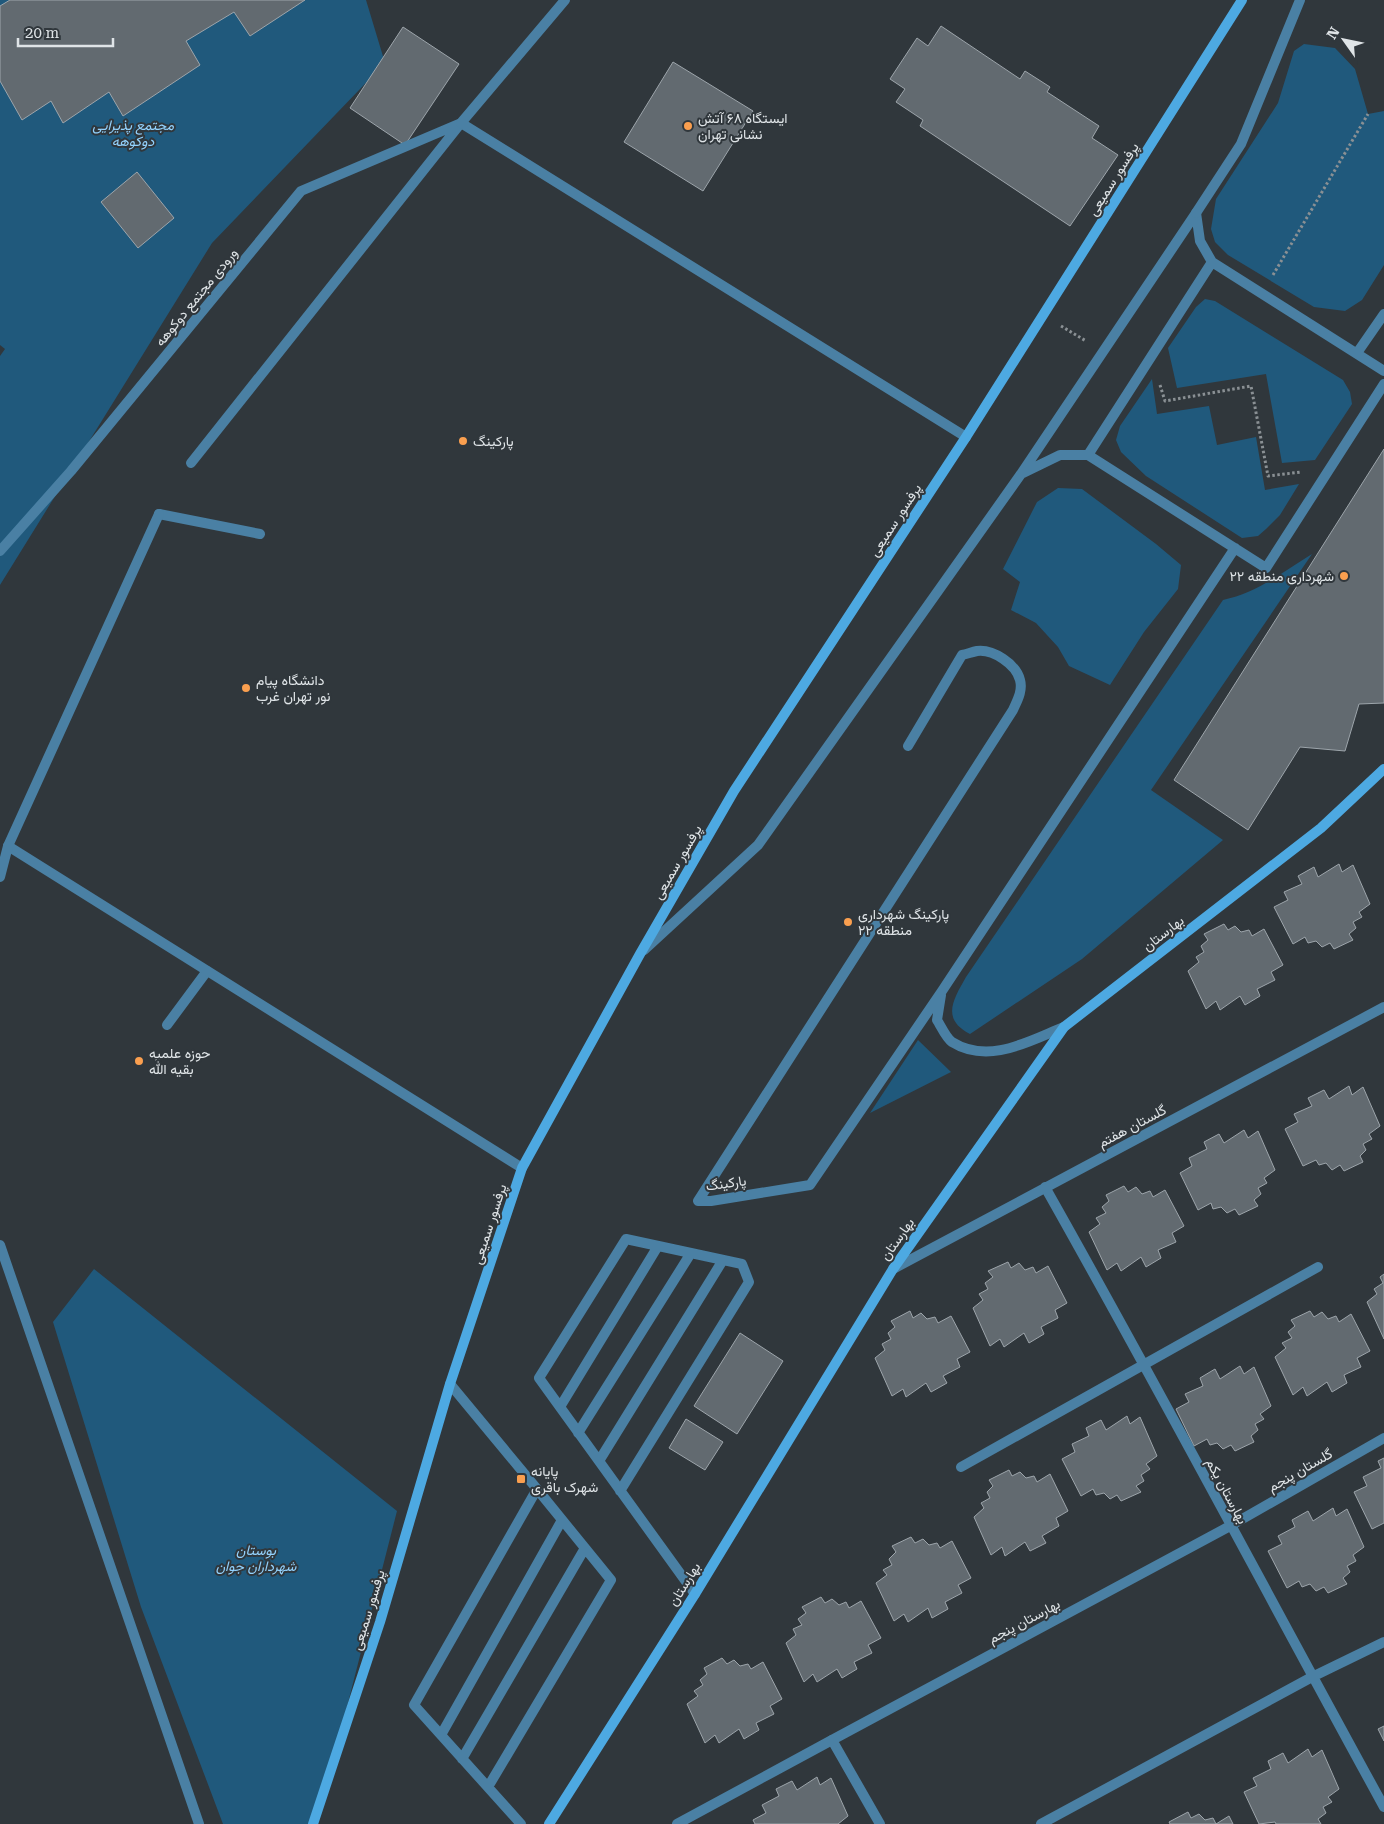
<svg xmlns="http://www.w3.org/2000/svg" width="1384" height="1824" font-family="'Roboto Serif',Vazirmatn,serif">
<rect width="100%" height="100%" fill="#30373c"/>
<path fill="#20597c" d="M 0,0 L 366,0 L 385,63 L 212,243 L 0,585 L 0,356 L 5,349 L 0,345 Z
M 1304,44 L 1335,48 L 1355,69 L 1368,114 L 1384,111 L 1384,265 L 1362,300 L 1345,311 L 1314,307 L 1228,255 L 1215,242 L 1211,229 L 1216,199 L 1278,103 L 1294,51 Z
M 1205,299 L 1215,301 L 1343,380 L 1350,392 L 1352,404 L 1315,460 L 1282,463 L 1266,374 L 1177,388 L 1168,348 L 1196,307 Z
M 1152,379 L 1157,414 L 1209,406 L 1217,445 L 1256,437 L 1265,490 L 1299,484 L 1280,515 L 1266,529 L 1258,536 L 1242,538 L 1146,476 L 1121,452 L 1116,440 L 1120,426 Z
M 1058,488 L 1082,489 L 1156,544 L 1181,565 L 1178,589 L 1144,632 L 1110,685 L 1069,666 L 1058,647 L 1036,623 L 1011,610 L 1020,582 L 1003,569 L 1037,502 Z
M 1312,554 L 1151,790 L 1223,840 L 1082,959 L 970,1034 C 941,1019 953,1000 966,977 L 1223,600 C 1257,593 1283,572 1312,554 Z
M 918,1040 L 951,1072 L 870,1113 Z
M 94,1269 L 397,1511 L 317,1824 L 223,1824 L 141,1607 L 53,1322 Z"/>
<path fill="#626a70" stroke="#9da5ab" d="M 10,0 L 305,0 L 250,36 L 234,12 L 186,41 L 200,65 L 123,116 L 109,92 L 63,123 L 51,101 L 22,120 L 0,81 L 0,6 Z
M 941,26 L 1020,79 L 1025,71 L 1050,87 L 1047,92 L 1099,126 L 1092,138 L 1118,155 L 1070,226 L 920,126 L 923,120 L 896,102 L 905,89 L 890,79 L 917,38 L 928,46 Z
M 403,27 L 459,64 L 405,145 L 350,108 Z
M 673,62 L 753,111 L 703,191 L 624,142 Z
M 137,172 L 174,218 L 138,248 L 101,202 Z
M 1384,449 L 1384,703 L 1359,704 L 1345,751 L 1300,747 L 1248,830 L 1174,780 Z
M 1339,864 L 1342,872 L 1353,865 L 1370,904 L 1359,912 L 1362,917 L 1353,922 L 1356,928 L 1349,934 L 1353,940 L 1334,949 L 1330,943 L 1322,947 L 1316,941 L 1308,943 L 1305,937 L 1293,944 L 1274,907 L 1288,900 L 1284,892 L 1302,884 L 1298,876 L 1314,867 L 1318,877 Z
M 1224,924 L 1228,930 L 1235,926 L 1241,932 L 1249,930 L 1252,936 L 1264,929 L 1283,965 L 1271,972 L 1275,980 L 1257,989 L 1260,996 L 1245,1005 L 1240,996 L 1220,1010 L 1216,1001 L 1206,1009 L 1188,971 L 1199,962 L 1196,957 L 1204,952 L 1201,946 L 1208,940 L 1204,934 Z
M 1349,1086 L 1352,1095 L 1363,1087 L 1380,1126 L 1369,1134 L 1372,1139 L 1363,1144 L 1366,1150 L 1360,1156 L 1363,1162 L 1344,1171 L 1340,1165 L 1332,1170 L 1326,1163 L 1319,1165 L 1316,1160 L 1303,1166 L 1285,1129 L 1298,1122 L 1294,1114 L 1312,1106 L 1308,1098 L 1324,1090 L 1329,1099 Z
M 1244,1130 L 1248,1138 L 1258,1131 L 1275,1170 L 1264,1178 L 1267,1183 L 1258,1188 L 1261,1194 L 1254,1200 L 1258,1206 L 1239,1215 L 1235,1209 L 1227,1213 L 1221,1207 L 1213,1209 L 1211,1203 L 1198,1210 L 1180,1173 L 1192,1166 L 1189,1158 L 1207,1149 L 1204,1142 L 1219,1134 L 1224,1143 Z
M 1124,1186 L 1128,1192 L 1136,1187 L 1142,1194 L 1150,1191 L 1153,1197 L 1165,1190 L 1184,1226 L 1172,1233 L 1176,1242 L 1158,1250 L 1161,1258 L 1146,1267 L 1141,1257 L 1121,1271 L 1117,1263 L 1107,1270 L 1089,1232 L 1100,1224 L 1096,1218 L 1106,1213 L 1102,1207 L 1109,1201 L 1106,1195 Z
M 1008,1262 L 1011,1268 L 1019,1263 L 1025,1270 L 1033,1267 L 1036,1273 L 1048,1266 L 1067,1303 L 1055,1310 L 1058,1318 L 1041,1327 L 1044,1334 L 1029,1343 L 1024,1333 L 1004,1347 L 1000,1339 L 990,1346 L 973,1308 L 983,1300 L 979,1294 L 988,1289 L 985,1283 L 993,1277 L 988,1271 Z
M 1384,1274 L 1384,1339 L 1367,1302 L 1377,1294 L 1374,1289 L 1383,1283 L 1380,1277 Z
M 910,1311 L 913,1318 L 921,1313 L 927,1319 L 935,1317 L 938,1323 L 951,1316 L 970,1352 L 957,1359 L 960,1367 L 943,1376 L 947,1383 L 931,1392 L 926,1383 L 906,1397 L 903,1389 L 892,1396 L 875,1358 L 885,1350 L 882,1344 L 891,1339 L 888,1333 L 895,1327 L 891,1321 Z
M 1310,1311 L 1314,1317 L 1322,1312 L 1328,1319 L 1336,1316 L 1339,1322 L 1351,1314 L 1370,1351 L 1357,1358 L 1361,1367 L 1344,1375 L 1347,1383 L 1332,1392 L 1327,1382 L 1307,1396 L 1303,1387 L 1293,1395 L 1275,1357 L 1286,1348 L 1282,1343 L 1292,1338 L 1288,1332 L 1295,1326 L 1291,1320 Z
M 740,1333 L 783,1361 L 737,1434 L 694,1406 Z
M 1240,1366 L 1244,1374 L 1254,1367 L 1271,1406 L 1260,1414 L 1264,1419 L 1255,1424 L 1258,1430 L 1251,1436 L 1254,1442 L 1235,1451 L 1231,1445 L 1223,1449 L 1217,1443 L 1210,1445 L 1207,1439 L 1194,1446 L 1176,1409 L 1189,1402 L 1185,1394 L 1203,1386 L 1200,1378 L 1215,1369 L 1220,1379 Z
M 1127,1416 L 1130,1424 L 1140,1417 L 1157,1456 L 1146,1464 L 1150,1469 L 1141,1475 L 1144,1481 L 1136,1486 L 1141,1492 L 1121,1501 L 1117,1495 L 1110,1499 L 1104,1493 L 1096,1495 L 1093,1489 L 1081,1496 L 1062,1459 L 1075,1452 L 1072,1444 L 1089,1436 L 1086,1428 L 1101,1420 L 1106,1430 Z
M 686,1419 L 723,1442 L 705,1470 L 669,1448 Z
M 1384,1458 L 1384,1523 L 1372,1529 L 1354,1492 L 1367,1486 L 1363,1477 L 1381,1468 L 1378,1461 Z
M 1009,1470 L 1012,1476 L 1020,1472 L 1026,1478 L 1034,1476 L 1037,1482 L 1050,1474 L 1068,1511 L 1056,1518 L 1059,1526 L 1042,1536 L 1046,1543 L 1030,1551 L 1025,1542 L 1005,1556 L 1002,1547 L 991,1555 L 974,1517 L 984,1508 L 981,1503 L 990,1498 L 987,1492 L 993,1486 L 989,1480 Z
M 1333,1508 L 1336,1516 L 1347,1509 L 1364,1547 L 1353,1555 L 1356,1561 L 1347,1566 L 1350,1572 L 1343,1578 L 1347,1584 L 1328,1593 L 1324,1587 L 1316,1591 L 1310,1584 L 1302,1587 L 1299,1581 L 1287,1588 L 1268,1551 L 1282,1544 L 1278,1536 L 1295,1527 L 1292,1520 L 1308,1511 L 1313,1521 Z
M 911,1537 L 915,1543 L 923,1539 L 929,1545 L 937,1543 L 940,1548 L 952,1541 L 971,1578 L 958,1585 L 962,1593 L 945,1602 L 948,1609 L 932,1618 L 928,1608 L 908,1622 L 904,1614 L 894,1621 L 876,1583 L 887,1575 L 883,1570 L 892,1565 L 889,1559 L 896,1552 L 892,1546 Z
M 821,1597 L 825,1603 L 832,1599 L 839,1605 L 846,1602 L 849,1608 L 861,1601 L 881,1638 L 868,1645 L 872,1653 L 854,1662 L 857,1669 L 842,1678 L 837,1669 L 817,1682 L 813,1674 L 804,1682 L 786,1643 L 796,1635 L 793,1629 L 802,1625 L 798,1619 L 806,1613 L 802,1607 Z
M 722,1658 L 727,1664 L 734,1660 L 740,1666 L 748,1664 L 751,1669 L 763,1662 L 782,1699 L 770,1706 L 774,1714 L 756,1723 L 759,1730 L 744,1739 L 739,1729 L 719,1743 L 715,1735 L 705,1743 L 687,1704 L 698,1696 L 694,1691 L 703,1685 L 700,1680 L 707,1674 L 704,1668 Z
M 1384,1726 L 1384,1741 L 1378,1729 Z
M 1308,1749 L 1312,1757 L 1322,1750 L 1339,1789 L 1328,1797 L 1332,1802 L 1323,1807 L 1326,1813 L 1318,1819 L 1321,1824 L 1276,1824 L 1275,1822 L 1259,1824 L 1244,1792 L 1257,1786 L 1253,1778 L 1271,1769 L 1268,1761 L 1283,1753 L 1288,1763 Z
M 817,1777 L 820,1785 L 831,1778 L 848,1816 L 838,1824 L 755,1824 L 753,1820 L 766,1813 L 762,1805 L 779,1796 L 776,1789 L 792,1781 L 797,1790 Z
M 1188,1812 L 1191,1818 L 1199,1814 L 1205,1820 L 1213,1818 L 1216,1824 L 1229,1816 L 1233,1824 L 1170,1824 L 1169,1822 Z"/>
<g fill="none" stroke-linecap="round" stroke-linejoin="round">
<path stroke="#8a9094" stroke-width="3" stroke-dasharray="2.5 2.5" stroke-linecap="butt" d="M 1273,275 L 1368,114
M 1061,326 L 1086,341
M 1160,385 L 1165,401 L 1251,386 L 1268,476 L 1301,472"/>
<path stroke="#4a80a4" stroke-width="10" d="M 1196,213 L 1200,241 L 1212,262 L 1384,371
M 1212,262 L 1088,455 L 1266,568 L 1384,384
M 1357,353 L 1384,314
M 191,463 L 461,123 L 565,0
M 1023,473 L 1060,455 L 1088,455
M 159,514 L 260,534
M 0,551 L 71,471 L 301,191 L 461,123
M 908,746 L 962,655 C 967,654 972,652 977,651 C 993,649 1016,664 1020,680 C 1023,691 1017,701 1013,710 L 698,1201 L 711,1201 L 810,1185 L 942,991 L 1235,548
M 644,950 L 758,845 L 1021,474 L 1196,213
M 941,995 L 937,1020 C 941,1026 946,1038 952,1042 C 989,1065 1029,1041 1064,1027
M 167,1025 L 207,971
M 450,1384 L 537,1489 L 414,1705 L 521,1824
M 560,1407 L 658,1246
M 578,1433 L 691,1253
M 599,1461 L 723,1260
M 620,1491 L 749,1282 L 742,1264 L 626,1239 L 539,1378 L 695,1594
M 441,1735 L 562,1520
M 462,1759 L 585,1548
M 488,1787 L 611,1580 L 537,1489
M 677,1824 L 832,1740"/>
<path stroke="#4a80a4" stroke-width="10" d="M 461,123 L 966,437
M 8,846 L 522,1168
M 1045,1187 C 1161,1392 1271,1601 1384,1807
M 893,1269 L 1384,1007
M 961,1467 L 1318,1267
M 880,1824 L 832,1740 L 1230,1526 L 1384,1438
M 1041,1824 L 1312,1677 L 1384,1642"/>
<path stroke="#4a80a4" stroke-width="10" d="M 1196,213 L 1241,144 L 1300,0
M 0,877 L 8,846 L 159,514
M 0,1245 L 199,1824"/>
<path stroke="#4da9e2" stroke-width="10" d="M 313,1824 L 380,1622 L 450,1384 L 522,1168 L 640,954 L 734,791 L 966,437 L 1242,0
M 549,1824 L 695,1594 L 893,1269 L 1064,1027 L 1321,828 L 1384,769"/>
</g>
<g fill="#fa9f4f" stroke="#30373c" stroke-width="2">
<circle cx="688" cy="126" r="5"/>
<circle cx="463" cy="441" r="5"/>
<circle cx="1344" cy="576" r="5"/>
<circle cx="246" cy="688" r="5"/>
<circle cx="848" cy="922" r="5"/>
<circle cx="139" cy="1061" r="5"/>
<rect x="516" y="1474" width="10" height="10" rx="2.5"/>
</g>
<g text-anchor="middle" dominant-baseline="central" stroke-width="4" stroke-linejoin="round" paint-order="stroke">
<g font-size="14" fill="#dfe4e7" stroke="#30373c" text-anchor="start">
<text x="698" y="118">ایستگاه ۶۸ آتش<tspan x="698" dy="16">نشانی تهران</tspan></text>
<text x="473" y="441">پارکینگ</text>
<text x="1334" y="576" text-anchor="end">شهرداری منطقه ۲۲</text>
<text x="256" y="680">دانشگاه پیام<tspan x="256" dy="16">نور تهران غرب</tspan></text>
<text x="858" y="914">پارکینگ شهرداری<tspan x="858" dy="16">منطقه ۲۲</tspan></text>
<text x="149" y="1053">حوزه علمیه<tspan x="149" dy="16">بقیه الله</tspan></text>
<text x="531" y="1471">پایانه<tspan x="531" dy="16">شهرک باقری</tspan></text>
</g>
<g font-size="14" font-style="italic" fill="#93d2fd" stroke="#30373c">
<text x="133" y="125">مجتمع پذیرایی<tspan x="133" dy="16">دوکوهه</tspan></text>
<text x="256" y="1550">بوستان<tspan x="256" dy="16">شهرداران جوان</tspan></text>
</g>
<g font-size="14" fill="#dfe4e7" stroke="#30373c">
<text transform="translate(1113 179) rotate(-58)">پرفسور سمیعی</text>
<text transform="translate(196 297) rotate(-51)">ورودی مجتمع دوکوهه</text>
<text transform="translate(895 520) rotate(-57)">پرفسور سمیعی</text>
<text transform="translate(677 862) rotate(-60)">پرفسور سمیعی</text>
<text transform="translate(1163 933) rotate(-38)">بهارستان</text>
<text transform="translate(1132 1126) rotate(-28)">گلستان هفتم</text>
<text transform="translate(726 1183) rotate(-8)">پارکینگ</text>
<text transform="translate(489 1224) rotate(-72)">پرفسور سمیعی</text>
<text transform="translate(897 1239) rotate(-55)">بهارستان</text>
<text transform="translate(1300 1470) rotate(-30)">گلستان پنجم</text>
<text transform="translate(1227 1491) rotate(62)">بهارستان یکم</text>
<text transform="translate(684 1584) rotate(-58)">بهارستان</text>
<text transform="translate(368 1610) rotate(-73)">پرفسور سمیعی</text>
<text transform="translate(1024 1621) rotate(-28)">بهارستان پنجم</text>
</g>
</g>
<g transform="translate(1344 40) rotate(303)" stroke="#30373c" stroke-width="4" paint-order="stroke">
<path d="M0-4L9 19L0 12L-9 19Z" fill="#dfe4e7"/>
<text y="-8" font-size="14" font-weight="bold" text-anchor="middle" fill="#dfe4e7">N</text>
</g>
<path d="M18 38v8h95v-8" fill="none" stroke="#dfe4e7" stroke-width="2.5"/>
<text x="25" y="38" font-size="15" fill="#dfe4e7" stroke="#30373c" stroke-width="4" paint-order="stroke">20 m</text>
</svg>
